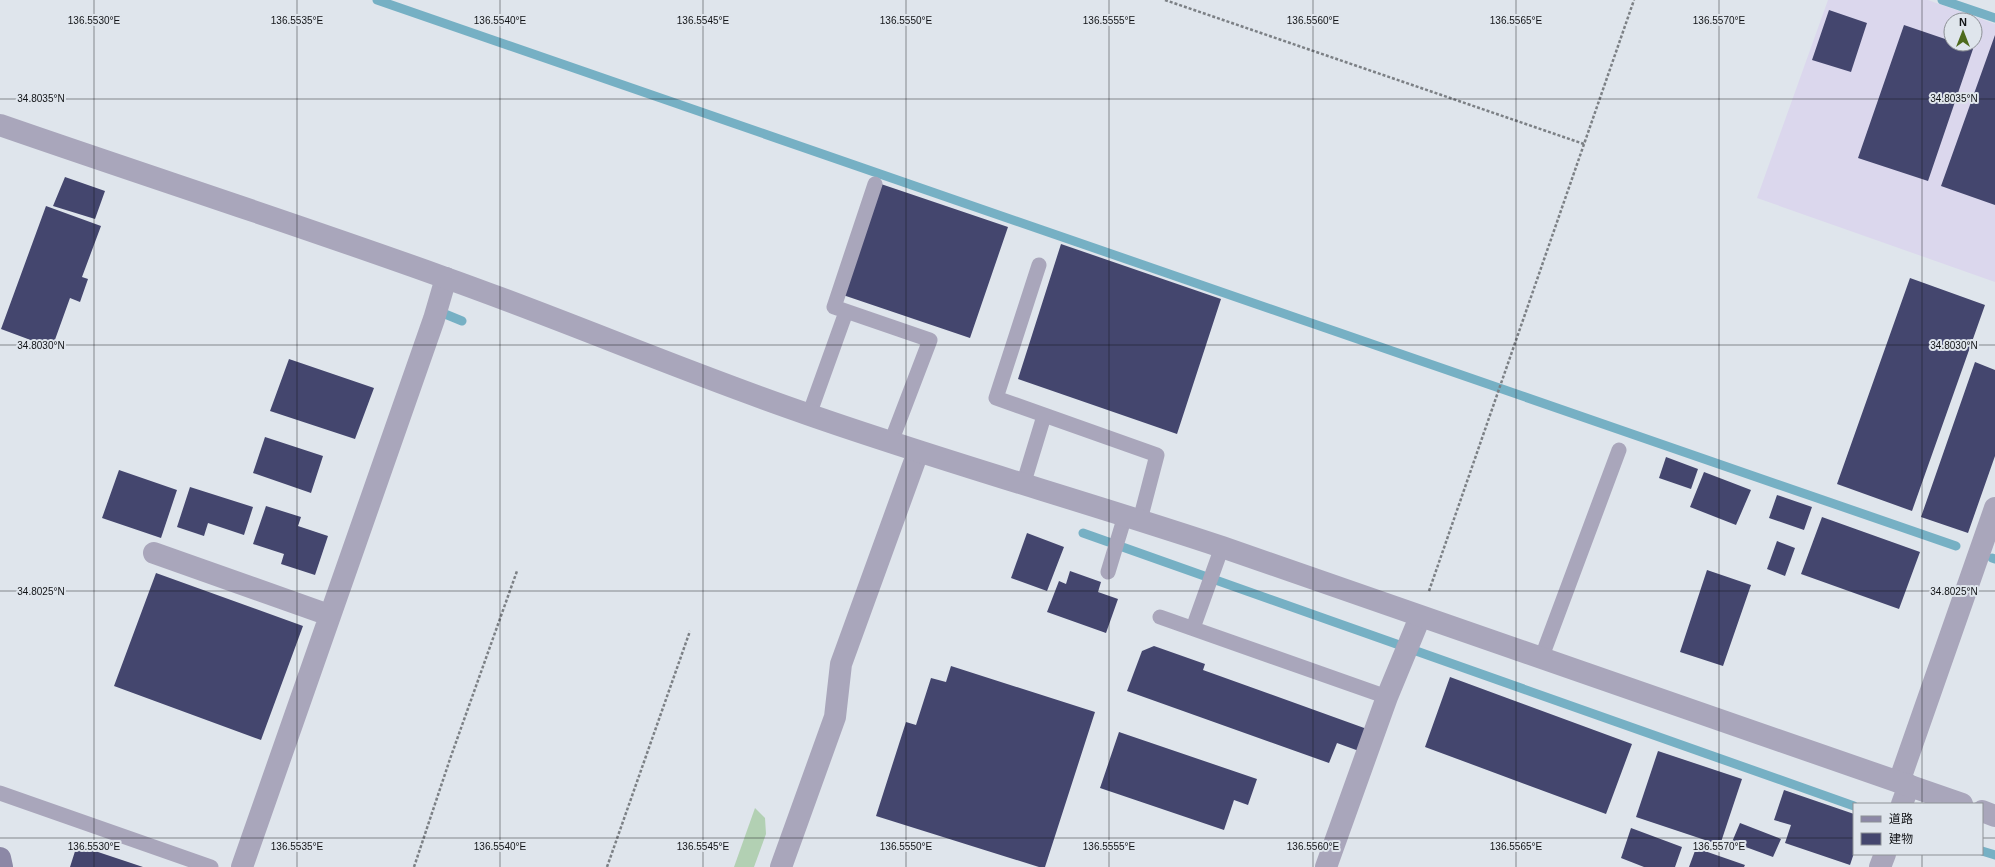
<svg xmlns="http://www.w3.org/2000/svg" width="1995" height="867" font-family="Arial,'Noto Sans JP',sans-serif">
<rect width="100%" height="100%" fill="#dfe5ec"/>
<path fill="#dbd7ed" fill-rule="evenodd" d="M 1828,0 L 1928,0 L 1995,24 L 1995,282 L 1757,198 ZM 1951,20 L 1975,20 L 1975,44 L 1951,44 Z"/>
<path fill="#b2d0b3" d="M 755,808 L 765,818 L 766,834 L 754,867 L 734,867 Z"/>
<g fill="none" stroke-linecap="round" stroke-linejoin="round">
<path stroke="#76b0c4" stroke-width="9" d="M 377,0 L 1956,546
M 1942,0 L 1995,18
M 445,314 L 462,321
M 1083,533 L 1854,806
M 1992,558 L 1995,559
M 1982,851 L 1995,855"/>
</g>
<path fill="#44466e" d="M 1829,10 L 1867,23 L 1851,72 L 1812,60 Z
M 1904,25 L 1951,41 L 1951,44 L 1959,44 L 1973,49 L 1928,181 L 1858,158 Z
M 1995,35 L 1995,205 L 1941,186 Z
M 65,177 L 105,191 L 95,219 L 53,206 Z
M 881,184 L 1008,227 L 970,338 L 843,295 Z
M 46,206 L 101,226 L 82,277 L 88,279 L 80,302 L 70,298 L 52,348 L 1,329 Z
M 1061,244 L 1221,299 L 1177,434 L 1018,379 Z
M 1910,278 L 1985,305 L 1912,511 L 1837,484 Z
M 289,359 L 374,388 L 355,439 L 270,411 Z
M 1975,362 L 1995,370 L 1995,456 L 1968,533 L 1921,517 Z
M 265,437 L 323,456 L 311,493 L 253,473 Z
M 1666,457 L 1698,469 L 1691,489 L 1659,478 Z
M 119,470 L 177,490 L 161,538 L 102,518 Z
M 1704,472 L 1751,490 L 1736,525 L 1690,507 Z
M 190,487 L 253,507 L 244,535 L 208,523 L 204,536 L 177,527 Z
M 1777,495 L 1812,507 L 1804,530 L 1769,518 Z
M 266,506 L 301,517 L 298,526 L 328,536 L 315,575 L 281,564 L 284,554 L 253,544 Z
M 1822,517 L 1920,552 L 1899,609 L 1801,574 Z
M 1027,533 L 1064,547 L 1047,591 L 1011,578 Z
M 1777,541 L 1795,548 L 1785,576 L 1767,569 Z
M 1707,570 L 1751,585 L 1723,666 L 1680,652 Z
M 1070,571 L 1101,582 L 1098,592 L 1118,599 L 1106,633 L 1047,612 L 1059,581 L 1066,584 Z
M 156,573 L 303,626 L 261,740 L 114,686 Z
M 1154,646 L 1205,664 L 1203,670 L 1367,729 L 1359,751 L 1337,743 L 1329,763 L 1127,691 L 1142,651 Z
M 951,666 L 1095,712 L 1045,867 L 1039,867 L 876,816 L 906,722 L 916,725 L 931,678 L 946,682 Z
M 1450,677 L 1632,744 L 1606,814 L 1425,747 Z
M 1119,732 L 1257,779 L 1248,805 L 1234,800 L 1224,830 L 1100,788 Z
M 1658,751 L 1742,779 L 1720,845 L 1636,817 Z
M 1784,790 L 1854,814 L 1854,853 L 1850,865 L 1785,843 L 1791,825 L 1774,820 Z
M 1740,823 L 1781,839 L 1773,857 L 1732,842 Z
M 1631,828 L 1682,847 L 1675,867 L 1644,867 L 1621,858 Z
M 77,845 L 143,867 L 70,867 Z
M 1696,848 L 1745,865 L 1744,867 L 1689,867 Z"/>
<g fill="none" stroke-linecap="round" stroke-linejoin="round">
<path stroke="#7c8085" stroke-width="2.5" stroke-dasharray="3 2" stroke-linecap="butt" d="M 1165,0 L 1584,144
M 1429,591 L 1634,0
M 414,867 L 450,759 L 517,571
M 607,867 L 690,631"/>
<path stroke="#a9a6bb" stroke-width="15" d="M 875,184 L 834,307 L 930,340 L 891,442
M 1039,265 L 996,398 L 1157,455 L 1140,520
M 809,415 L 846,312
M 1023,485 L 1044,416
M 1108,572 L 1125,516
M 1160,617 L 1387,697
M 1193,628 L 1222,547
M 1541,659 L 1619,450
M 0,793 L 211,867"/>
<path stroke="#a9a6bb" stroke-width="22" d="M 154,553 L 329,615
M 1899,782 L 1995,508
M 1902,804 L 1909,785
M 242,867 L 434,319 L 446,278
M 781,867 L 835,717 L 841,664 L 918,452
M 1326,867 L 1387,697 L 1420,617
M 1880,867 L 1885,854"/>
<path stroke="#a9a6bb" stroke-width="22" d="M 0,125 C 147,176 296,224 443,277 C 565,320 684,372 807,414 C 944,462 1084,501 1222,547 L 1962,804
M 1982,811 L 1995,816"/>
<path stroke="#8c88a6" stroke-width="22" d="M 0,858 L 2,867"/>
</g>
<path fill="none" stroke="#111316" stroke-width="1" stroke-opacity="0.45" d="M 94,0 L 94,867M 297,0 L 297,867M 500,0 L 500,867M 703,0 L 703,867M 906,0 L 906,867M 1109,0 L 1109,867M 1313,0 L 1313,867M 1516,0 L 1516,867M 1719,0 L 1719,867M 1922,0 L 1922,804M 0,99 L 1995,99M 0,345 L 1995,345M 0,591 L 1995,591M 0,838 L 1854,838M 1982,838 L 1995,838M 1922,854 L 1922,867"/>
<g font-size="10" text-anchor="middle" fill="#111316" stroke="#dfe5ec" stroke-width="4" stroke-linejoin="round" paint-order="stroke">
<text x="94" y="24">136.5530°E</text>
<text x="297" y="24">136.5535°E</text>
<text x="500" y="24">136.5540°E</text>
<text x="703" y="24">136.5545°E</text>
<text x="906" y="24">136.5550°E</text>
<text x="1109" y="24">136.5555°E</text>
<text x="1313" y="24">136.5560°E</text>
<text x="1516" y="24">136.5565°E</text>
<text x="1719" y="24">136.5570°E</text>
<text x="41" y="102">34.8035°N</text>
<text x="1954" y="102">34.8035°N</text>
<text x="41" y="349">34.8030°N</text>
<text x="1954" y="349">34.8030°N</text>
<text x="41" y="595">34.8025°N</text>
<text x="1954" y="595">34.8025°N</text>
<text x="94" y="850">136.5530°E</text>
<text x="297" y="850">136.5535°E</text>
<text x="500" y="850">136.5540°E</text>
<text x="703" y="850">136.5545°E</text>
<text x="906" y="850">136.5550°E</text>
<text x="1109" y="850">136.5555°E</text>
<text x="1313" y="850">136.5560°E</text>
<text x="1516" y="850">136.5565°E</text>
<text x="1719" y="850">136.5570°E</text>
</g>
<rect x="1853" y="803" width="130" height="52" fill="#dfe5ec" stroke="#8d9196"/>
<rect x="1861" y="816" width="20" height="6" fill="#8c88a6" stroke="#8d9196"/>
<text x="1889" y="823" font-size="12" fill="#111316">道路</text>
<rect x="1861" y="833" width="20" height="12" fill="#44466e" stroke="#8d9196"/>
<text x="1889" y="843" font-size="12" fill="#111316">建物</text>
<g transform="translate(1963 32)"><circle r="19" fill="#dfe5ec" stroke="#8d9196"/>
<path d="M0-3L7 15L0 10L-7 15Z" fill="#4e6a1d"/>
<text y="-6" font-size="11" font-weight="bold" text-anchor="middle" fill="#111316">N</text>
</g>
</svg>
